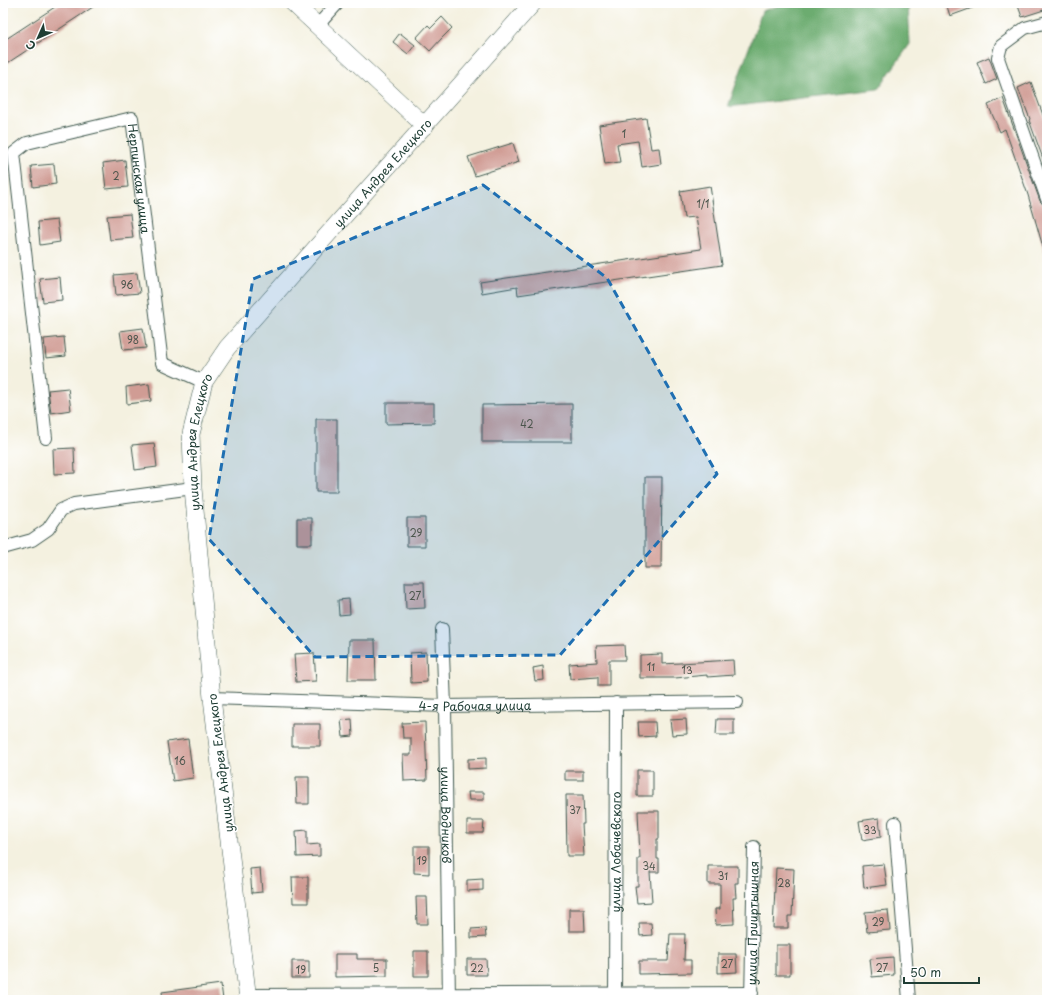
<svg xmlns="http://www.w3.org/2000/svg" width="1050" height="1003" font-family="'Playpen Sans',sans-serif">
<rect width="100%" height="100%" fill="#fff"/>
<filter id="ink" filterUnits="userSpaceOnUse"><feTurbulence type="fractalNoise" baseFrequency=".025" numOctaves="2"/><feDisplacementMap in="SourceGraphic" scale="8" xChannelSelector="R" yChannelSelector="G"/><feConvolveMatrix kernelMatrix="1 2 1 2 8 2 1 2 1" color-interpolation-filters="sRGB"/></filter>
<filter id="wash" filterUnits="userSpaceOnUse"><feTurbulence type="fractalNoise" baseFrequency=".012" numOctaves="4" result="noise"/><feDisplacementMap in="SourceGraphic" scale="16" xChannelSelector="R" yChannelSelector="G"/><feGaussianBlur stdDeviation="0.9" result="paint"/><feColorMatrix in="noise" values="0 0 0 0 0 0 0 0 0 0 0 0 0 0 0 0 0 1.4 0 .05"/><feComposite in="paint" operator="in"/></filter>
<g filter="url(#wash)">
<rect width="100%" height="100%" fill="#f4f1e0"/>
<path fill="#6cac6f" stroke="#467452" d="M 788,3 L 908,3 L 910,44 L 878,89 L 728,107 L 762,11 Z"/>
<g id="blocks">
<path fill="#d09c94" d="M 61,3 L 99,3 L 3,66 L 3,41 Z
M 946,3 L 983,3 L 983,4 L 950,16 Z
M 1017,3 L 1047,3 L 1047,9 L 1022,17 Z
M 442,17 L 452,28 L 442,38 L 430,51 L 416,38 L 428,25 L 431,28 Z
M 400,33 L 415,45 L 408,54 L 393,42 Z
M 989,57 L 997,79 L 986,84 L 977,62 Z
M 1031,82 L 1047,126 L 1047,167 L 1046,167 L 1029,120 L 1030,119 L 1018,88 Z
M 1003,98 L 1040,201 L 1045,206 L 1047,212 L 1047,253 L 1045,254 L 1028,195 L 1005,129 L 1000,132 L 988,105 Z
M 646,118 L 651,149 L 659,148 L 661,164 L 642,167 L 638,141 L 617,144 L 620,162 L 605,164 L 599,125 Z
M 513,143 L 519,162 L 475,176 L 468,157 Z
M 125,160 L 128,187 L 106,189 L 103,163 Z
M 54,164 L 56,184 L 33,187 L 31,166 Z
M 710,186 L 722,265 L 518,295 L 517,287 L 482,293 L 480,282 L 701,249 L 696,217 L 684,218 L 680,191 Z
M 130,214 L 133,238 L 110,240 L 107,216 Z
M 57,220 L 60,242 L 40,245 L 38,222 Z
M 137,273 L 140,293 L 116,295 L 114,275 Z
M 60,277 L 62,300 L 43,302 L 40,279 Z
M 143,328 L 146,348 L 123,350 L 120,331 Z
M 64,337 L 66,356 L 46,358 L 44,339 Z
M 149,384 L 151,401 L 127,404 L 126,387 Z
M 68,388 L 71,410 L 51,413 L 48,390 Z
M 386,403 L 434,403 L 434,423 L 386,424 Z
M 572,404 L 572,442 L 482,442 L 482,405 Z
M 316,419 L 337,419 L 337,492 L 316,492 Z
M 154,443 L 157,467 L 135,470 L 132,445 Z
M 74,448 L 75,473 L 54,474 L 53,449 Z
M 645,477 L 662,477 L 661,568 L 645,568 Z
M 297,518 L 312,518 L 312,544 L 297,544 Z
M 407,518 L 425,518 L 425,546 L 407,546 Z
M 405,582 L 424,582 L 425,608 L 406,609 Z
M 349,599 L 350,614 L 339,615 L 338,600 Z
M 349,640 L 375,640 L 376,680 L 348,680 Z
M 624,645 L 625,660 L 609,660 L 609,686 L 598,686 L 598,677 L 570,679 L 569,664 L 597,662 L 596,646 Z
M 426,652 L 427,682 L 411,683 L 410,653 Z
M 314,653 L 316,681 L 296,682 L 294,654 Z
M 662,654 L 662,664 L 733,660 L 734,675 L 707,677 L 707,675 L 675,678 L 640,678 L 640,655 Z
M 543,666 L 544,680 L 535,681 L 533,668 Z
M 352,719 L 353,736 L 343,737 L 341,720 Z
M 686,719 L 687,734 L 672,735 L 670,720 Z
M 717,719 L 734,719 L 734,735 L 716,735 Z
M 425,722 L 427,780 L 404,781 L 403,755 L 411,755 L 411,738 L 403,738 L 402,723 Z
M 638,722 L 655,722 L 656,736 L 639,737 Z
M 292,724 L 320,724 L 320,746 L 292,746 Z
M 188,739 L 193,778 L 173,781 L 167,742 Z
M 486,758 L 486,768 L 468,769 L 468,759 Z
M 637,770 L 653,770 L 653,796 L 637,796 Z
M 565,771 L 583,771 L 583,780 L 565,780 Z
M 296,777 L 309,777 L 309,804 L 297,804 Z
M 468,792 L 484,792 L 484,800 L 469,800 Z
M 566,795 L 583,795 L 584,824 L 582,824 L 584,856 L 567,856 Z
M 638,811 L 659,811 L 659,839 L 657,839 L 657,859 L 659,859 L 659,872 L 650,872 L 652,902 L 637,903 L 635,886 L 638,886 L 638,859 L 640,859 Z
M 879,818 L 881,837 L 862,840 L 859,821 Z
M 467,821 L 484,821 L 483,833 L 467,833 Z
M 307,830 L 307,845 L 320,844 L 320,856 L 297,857 L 296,831 Z
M 414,846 L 429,846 L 429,874 L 414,873 Z
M 884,864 L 887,885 L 864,888 L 862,866 Z
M 708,866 L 738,866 L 738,883 L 735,883 L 736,898 L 733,898 L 734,924 L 716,925 L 715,909 L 720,909 L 720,884 L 708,884 Z
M 260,868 L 262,892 L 252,893 L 250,869 Z
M 776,868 L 794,869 L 792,916 L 788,916 L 788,928 L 773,928 Z
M 292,877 L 308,877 L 308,903 L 293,903 Z
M 483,879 L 483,890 L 467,891 L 467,880 Z
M 416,897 L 427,897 L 428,924 L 417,924 Z
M 569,909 L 584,909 L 585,931 L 569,931 Z
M 888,910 L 890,930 L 867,932 L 865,912 Z
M 639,923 L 651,923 L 652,935 L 640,936 Z
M 485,928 L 486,937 L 471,938 L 471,929 Z
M 670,934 L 685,934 L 684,960 L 691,960 L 691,973 L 639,974 L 639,961 L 668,961 Z
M 776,945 L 790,945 L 790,975 L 776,975 Z
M 414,951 L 428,951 L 428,976 L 414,976 Z
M 335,954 L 357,954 L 357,959 L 387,959 L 387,976 L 335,977 Z
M 718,954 L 736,954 L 737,972 L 718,973 Z
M 893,957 L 894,975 L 872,977 L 870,959 Z
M 467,959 L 486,959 L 487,975 L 467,975 Z
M 292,961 L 309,961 L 309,978 L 292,978 Z
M 221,984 L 223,1000 L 163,1000 L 162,992 Z"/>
</g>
</g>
<g filter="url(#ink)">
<use href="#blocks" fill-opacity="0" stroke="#3f584e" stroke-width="1"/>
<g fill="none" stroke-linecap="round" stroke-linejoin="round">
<defs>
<g id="minor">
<path d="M 1047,22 L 1025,28 L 1001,46 L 998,58 L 1047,199"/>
<path d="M 318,25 L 338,3"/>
<path id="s1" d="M 46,438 L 14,153 L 27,143 L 132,118 L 162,363 L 204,382"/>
<path d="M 3,548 L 32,540 L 48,529 L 61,510 L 74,504 L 193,488"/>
<path id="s2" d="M 442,629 L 445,706 L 449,1000"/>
<path id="s3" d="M 212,698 L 445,706 L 737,702"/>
<path d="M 895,823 L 909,1000"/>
<path d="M 248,995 L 752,993"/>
<path id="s4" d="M 751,999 L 754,847"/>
<path id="s5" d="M 615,1000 L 616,703"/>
</g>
<g id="secondary">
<path d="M 293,3 L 425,126"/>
<path id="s6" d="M 248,1000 L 212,698 L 193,488 L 191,434 L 204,382 L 227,348 L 533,3"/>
</g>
</defs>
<use href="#minor" stroke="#3f584e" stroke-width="14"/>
<use href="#secondary" stroke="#3f584e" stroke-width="18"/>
<use href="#minor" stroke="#fff" stroke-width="12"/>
<use href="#secondary" stroke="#fff" stroke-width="17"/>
</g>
</g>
<path fill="#1f6fb2" fill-opacity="0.2" stroke="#1f6fb2" stroke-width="3" stroke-dasharray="8 5" stroke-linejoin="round" d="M 483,185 L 607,278 L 717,474 L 560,655 L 315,657 L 209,539 L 253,279 Z"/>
<g text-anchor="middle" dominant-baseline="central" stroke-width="3" stroke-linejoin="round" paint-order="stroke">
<g font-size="10" fill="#4b554c">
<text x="624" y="133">1</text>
<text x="116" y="175">2</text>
<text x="703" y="203">1/1</text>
<text x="127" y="284">96</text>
<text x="133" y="339">98</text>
<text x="527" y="423">42</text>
<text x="416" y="532">29</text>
<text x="415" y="595">27</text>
<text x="651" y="666">11</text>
<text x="687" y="669">13</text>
<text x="180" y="760">16</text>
<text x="575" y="809">37</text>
<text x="870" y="829">33</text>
<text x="422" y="860">19</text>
<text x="649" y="865">34</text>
<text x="723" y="875">31</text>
<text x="784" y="882">28</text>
<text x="878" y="921">29</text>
<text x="727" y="963">27</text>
<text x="376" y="967">5</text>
<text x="477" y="967">22</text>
<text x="882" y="967">27</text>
<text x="301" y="969">19</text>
</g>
<g font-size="12" fill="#1f3d34" stroke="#fff">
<text stroke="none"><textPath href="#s6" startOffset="898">улица Андрея Елецкого</textPath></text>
<text stroke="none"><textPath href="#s1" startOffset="472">Нерпинская улица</textPath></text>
<text stroke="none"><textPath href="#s6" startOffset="562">улица Андрея Елецкого</textPath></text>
<text stroke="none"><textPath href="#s3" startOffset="263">4-я Рабочая улица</textPath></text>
<text transform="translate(220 763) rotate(-97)">улица Андрея Елецкого</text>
<text stroke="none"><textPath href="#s2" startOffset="186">улица Водников</textPath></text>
<text stroke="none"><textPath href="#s5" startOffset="148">улица Лобачевского</textPath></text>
<text stroke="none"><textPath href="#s4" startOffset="76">улица Прииртышная</textPath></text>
</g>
</g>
<rect width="1050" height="1003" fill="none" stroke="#fff" stroke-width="16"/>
<g transform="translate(38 38) rotate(225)" stroke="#ffffff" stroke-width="3" paint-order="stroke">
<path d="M0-3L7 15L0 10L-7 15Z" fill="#1f3d34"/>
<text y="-6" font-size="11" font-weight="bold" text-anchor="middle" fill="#1f3d34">С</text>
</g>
<path d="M904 977v6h75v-6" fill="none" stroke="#1f3d34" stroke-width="2"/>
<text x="910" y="977" font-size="12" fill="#1f3d34" stroke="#ffffff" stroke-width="3" paint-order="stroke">50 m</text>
</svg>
